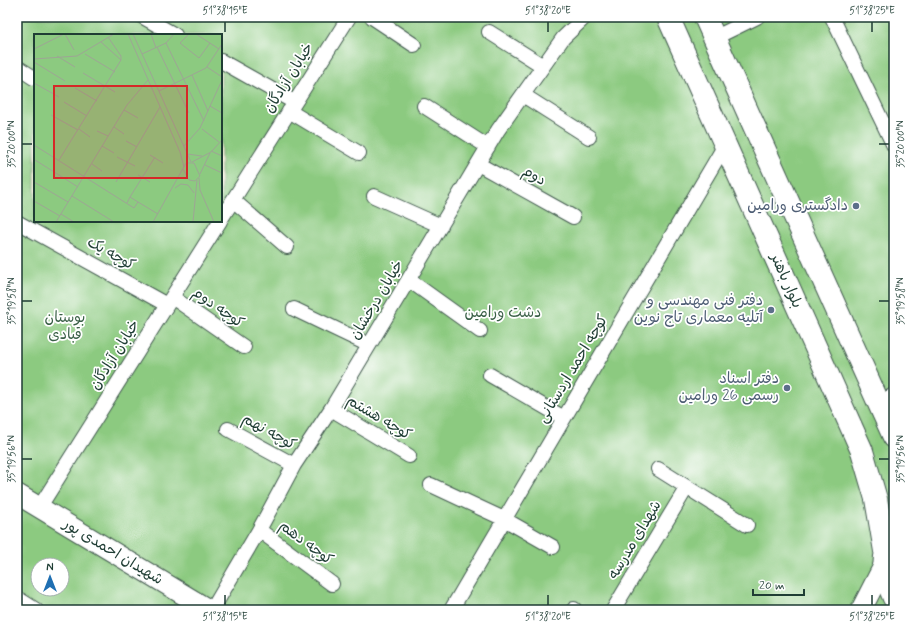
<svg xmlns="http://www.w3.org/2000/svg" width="911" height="627" font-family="Mynerve,'Playpen Sans Arabic',sans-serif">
<rect width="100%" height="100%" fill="#fff"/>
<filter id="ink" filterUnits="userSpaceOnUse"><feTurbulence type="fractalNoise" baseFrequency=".025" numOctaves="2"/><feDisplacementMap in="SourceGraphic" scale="8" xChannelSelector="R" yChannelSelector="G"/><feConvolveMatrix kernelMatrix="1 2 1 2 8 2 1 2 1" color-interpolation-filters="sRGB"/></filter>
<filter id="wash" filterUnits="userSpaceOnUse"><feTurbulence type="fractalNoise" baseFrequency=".012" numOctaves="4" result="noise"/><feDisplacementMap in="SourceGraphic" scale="16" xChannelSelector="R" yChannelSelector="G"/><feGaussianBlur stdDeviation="0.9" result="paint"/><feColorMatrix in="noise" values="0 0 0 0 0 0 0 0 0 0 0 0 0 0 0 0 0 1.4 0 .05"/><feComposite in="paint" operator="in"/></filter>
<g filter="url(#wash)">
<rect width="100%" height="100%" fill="#f3ebd5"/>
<path fill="#8cca80" stroke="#56845a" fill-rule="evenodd" d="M 17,17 L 894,17 L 894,610 L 17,610 ZM 35,35 L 221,35 L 221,221 L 35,221 ZM 38,565 L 62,565 L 62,589 L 38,589 Z"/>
</g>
<g filter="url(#ink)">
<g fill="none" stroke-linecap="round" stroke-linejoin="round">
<defs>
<path id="street" d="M 143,17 L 175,35
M 372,17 L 414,45
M 832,17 L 894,146
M 489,32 L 543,66
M 714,38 L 757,17
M 221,61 L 294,102
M 17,67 L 34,78
M 523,95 L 589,137
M 424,106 L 488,147
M 289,111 L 359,153
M 478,164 L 573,217
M 374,196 L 441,226
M 233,200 L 287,247
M 221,219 L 349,17
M 17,222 L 167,305
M 409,280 L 480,331
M 172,297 L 244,347
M 294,309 L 369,345
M 490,375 L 564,418
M 331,409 L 409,456
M 228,429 L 294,465
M 658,469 L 747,525
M 431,485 L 504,519 L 553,547
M 39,508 L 220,221
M 259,530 L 332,584
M 17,598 L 36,610
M 574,609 L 575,610
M 212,610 L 259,530 L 294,465 L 331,409 L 498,130 L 563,38 L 585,17
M 451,610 L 725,145
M 613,610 L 687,487"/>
<path id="secondary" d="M 882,412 L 894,398
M 17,494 L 209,610
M 861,610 L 884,565"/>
<path id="primary" d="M 668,17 L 862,451 L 876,499 L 885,551
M 705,17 L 894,437
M 891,538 C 880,561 884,575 894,598"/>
</defs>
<use href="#street" stroke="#3f574c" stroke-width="16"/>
<use href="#secondary" stroke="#3f574c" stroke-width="22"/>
<use href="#primary" stroke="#3f574c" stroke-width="24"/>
<use href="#street" stroke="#fff" stroke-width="14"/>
<use href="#secondary" stroke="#fff" stroke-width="20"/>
<use href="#primary" stroke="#fff" stroke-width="22"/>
</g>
</g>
<path fill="none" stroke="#1f3d34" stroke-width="1.5" d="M 225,22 L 225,32M 548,22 L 548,32M 872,22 L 872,32M 22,144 L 32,144M 879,144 L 889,144M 22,301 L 32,301M 879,301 L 889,301M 22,459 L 32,459M 879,459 L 889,459M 225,595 L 225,605M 548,595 L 548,605M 872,595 L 872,605"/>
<g fill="#5c6f8a" stroke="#fff" stroke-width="1.5">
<circle cx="856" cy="206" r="4"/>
<circle cx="771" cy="310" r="4"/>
<circle cx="787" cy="388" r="4"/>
</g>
<g text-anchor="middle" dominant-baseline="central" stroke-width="3.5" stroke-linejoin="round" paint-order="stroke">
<g font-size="15" fill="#1f3d34" stroke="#fff">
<text transform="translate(289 78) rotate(-58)">خیابان آزادگان</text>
<text transform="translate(534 176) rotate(29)">دوم</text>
<text transform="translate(111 254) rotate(29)">کوچه یک</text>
<text transform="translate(786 281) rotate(66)">بلوار باهنر</text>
<text transform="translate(377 300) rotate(-59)">خیابان درخشان</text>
<text transform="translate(218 308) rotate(35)">کوچه دوم</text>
<text transform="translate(115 355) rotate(-58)">خیابان آزادگان</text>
<text transform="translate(573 369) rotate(-59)">کوچه احمد اردستانی</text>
<text transform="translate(379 418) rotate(31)">کوچه هشتم</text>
<text transform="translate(269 432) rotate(29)">کوچه نهم</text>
<text transform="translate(635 540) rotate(-59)">شهدای مدرسه</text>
<text transform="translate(306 543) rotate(37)">کوچه دهم</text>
<text transform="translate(113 552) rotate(31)">شهیدان احمدی پور</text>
</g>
<g font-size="15" fill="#4e5e75" stroke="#fff" text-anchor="end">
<text x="848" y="206">دادگستری ورامین</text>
<text x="763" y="301">دفتر فنی مهندسی و<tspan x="763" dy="17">آتلیه معماری تاج نوین</tspan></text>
<text x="779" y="379">دفتر اسناد<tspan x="779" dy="17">رسمی 26 ورامین</tspan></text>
</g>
<g font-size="15" fill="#3a6047" stroke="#fff">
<text x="503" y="313">دشت ورامین</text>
<text x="65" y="318">بوستان<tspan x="65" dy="17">قبادی</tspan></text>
</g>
</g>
<g transform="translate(34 34)">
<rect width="188" height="188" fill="#f3ebd5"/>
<path d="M 0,0 L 188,0 L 188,188 L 0,188 Z" fill="#8cca80"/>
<path fill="none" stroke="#9ea595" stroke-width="1" d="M 31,0 L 40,16M 94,0 L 146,118 L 150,133M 99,0 L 157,128M 117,0 L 122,14M 155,0 L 146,9 L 165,24 L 176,9M 162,0 L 185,15M 67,8 L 87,26M 132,9 L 170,87M 123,13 L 155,79M 0,15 L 30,0M 51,20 L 81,38M 108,20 L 132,9 L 140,0M 23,22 L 41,33M 0,25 L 43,22 L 80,0M 0,28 L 31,47M 173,33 L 188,43M 49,39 L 81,58M 158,41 L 174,77M 0,49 L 25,63M 41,54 L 63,67M 125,57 L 172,34 L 188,10M 30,68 L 53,82M 176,72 L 188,79M 90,76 L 104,84M 17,81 L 44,96M 80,93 L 90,100M 45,95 L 56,103M 168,95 L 185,108M 63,97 L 74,102M 92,107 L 103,113M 0,111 L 100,174 L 104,168 L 96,163 L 93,169M 68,112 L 80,119M 150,112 L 166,94 L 188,46M 177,117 L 188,122M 153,120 L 168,122M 116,121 L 129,129M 83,123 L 101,132M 1,126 L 44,153M 25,126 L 87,26 L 87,22 L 74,3M 158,128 L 177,118 L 188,106M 58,130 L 68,137M 171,131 L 188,139M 166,140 L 176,119M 104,141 L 116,148M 165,144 L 166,156 L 180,188M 0,148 L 34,168M 82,148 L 126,73M 141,154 L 147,150 L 154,151 L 160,159M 38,162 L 80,188M 96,163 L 121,123M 0,167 L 26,182M 104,168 L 124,180M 27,180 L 40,188M 22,188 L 93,71 L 114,46M 119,188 L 152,129 L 160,129 L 166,142 L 161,147 L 155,146 L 149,135M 159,188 L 163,146"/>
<path fill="#d62828" fill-opacity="0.15" stroke="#d62828" stroke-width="2" d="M 20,52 L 153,52 L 153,144 L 20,144 Z"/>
<rect width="188" height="188" fill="none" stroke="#1f3d34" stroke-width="2"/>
</g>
<rect width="911" height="627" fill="none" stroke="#fff" stroke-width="44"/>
<g transform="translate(50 577)"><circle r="19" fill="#ffffff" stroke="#a5b1ae"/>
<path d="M0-3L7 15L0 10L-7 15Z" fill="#1f6fb2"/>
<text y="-6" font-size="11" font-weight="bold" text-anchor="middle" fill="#1f3d34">N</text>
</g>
<path d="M753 589v6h51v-6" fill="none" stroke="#1f3d34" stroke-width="2"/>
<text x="759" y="589" font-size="12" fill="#1f3d34" stroke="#ffffff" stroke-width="3" paint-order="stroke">20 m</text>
<rect x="22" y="22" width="867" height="583" fill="none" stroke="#1f3d34" stroke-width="1.5"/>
<g font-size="10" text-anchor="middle" fill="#1f3d34">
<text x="225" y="14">51°38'15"E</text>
<text x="548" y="14">51°38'20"E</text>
<text x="872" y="14">51°38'25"E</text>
<text transform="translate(11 144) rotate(-90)" y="4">35°20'00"N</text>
<text transform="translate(900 144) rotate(-90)" y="4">35°20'00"N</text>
<text transform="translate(11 301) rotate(-90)" y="4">35°19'58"N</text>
<text transform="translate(900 301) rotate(-90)" y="4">35°19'58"N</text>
<text transform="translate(11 459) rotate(-90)" y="4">35°19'56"N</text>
<text transform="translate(900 459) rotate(-90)" y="4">35°19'56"N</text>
<text x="225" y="620">51°38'15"E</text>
<text x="548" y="620">51°38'20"E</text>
<text x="872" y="620">51°38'25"E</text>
</g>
</svg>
